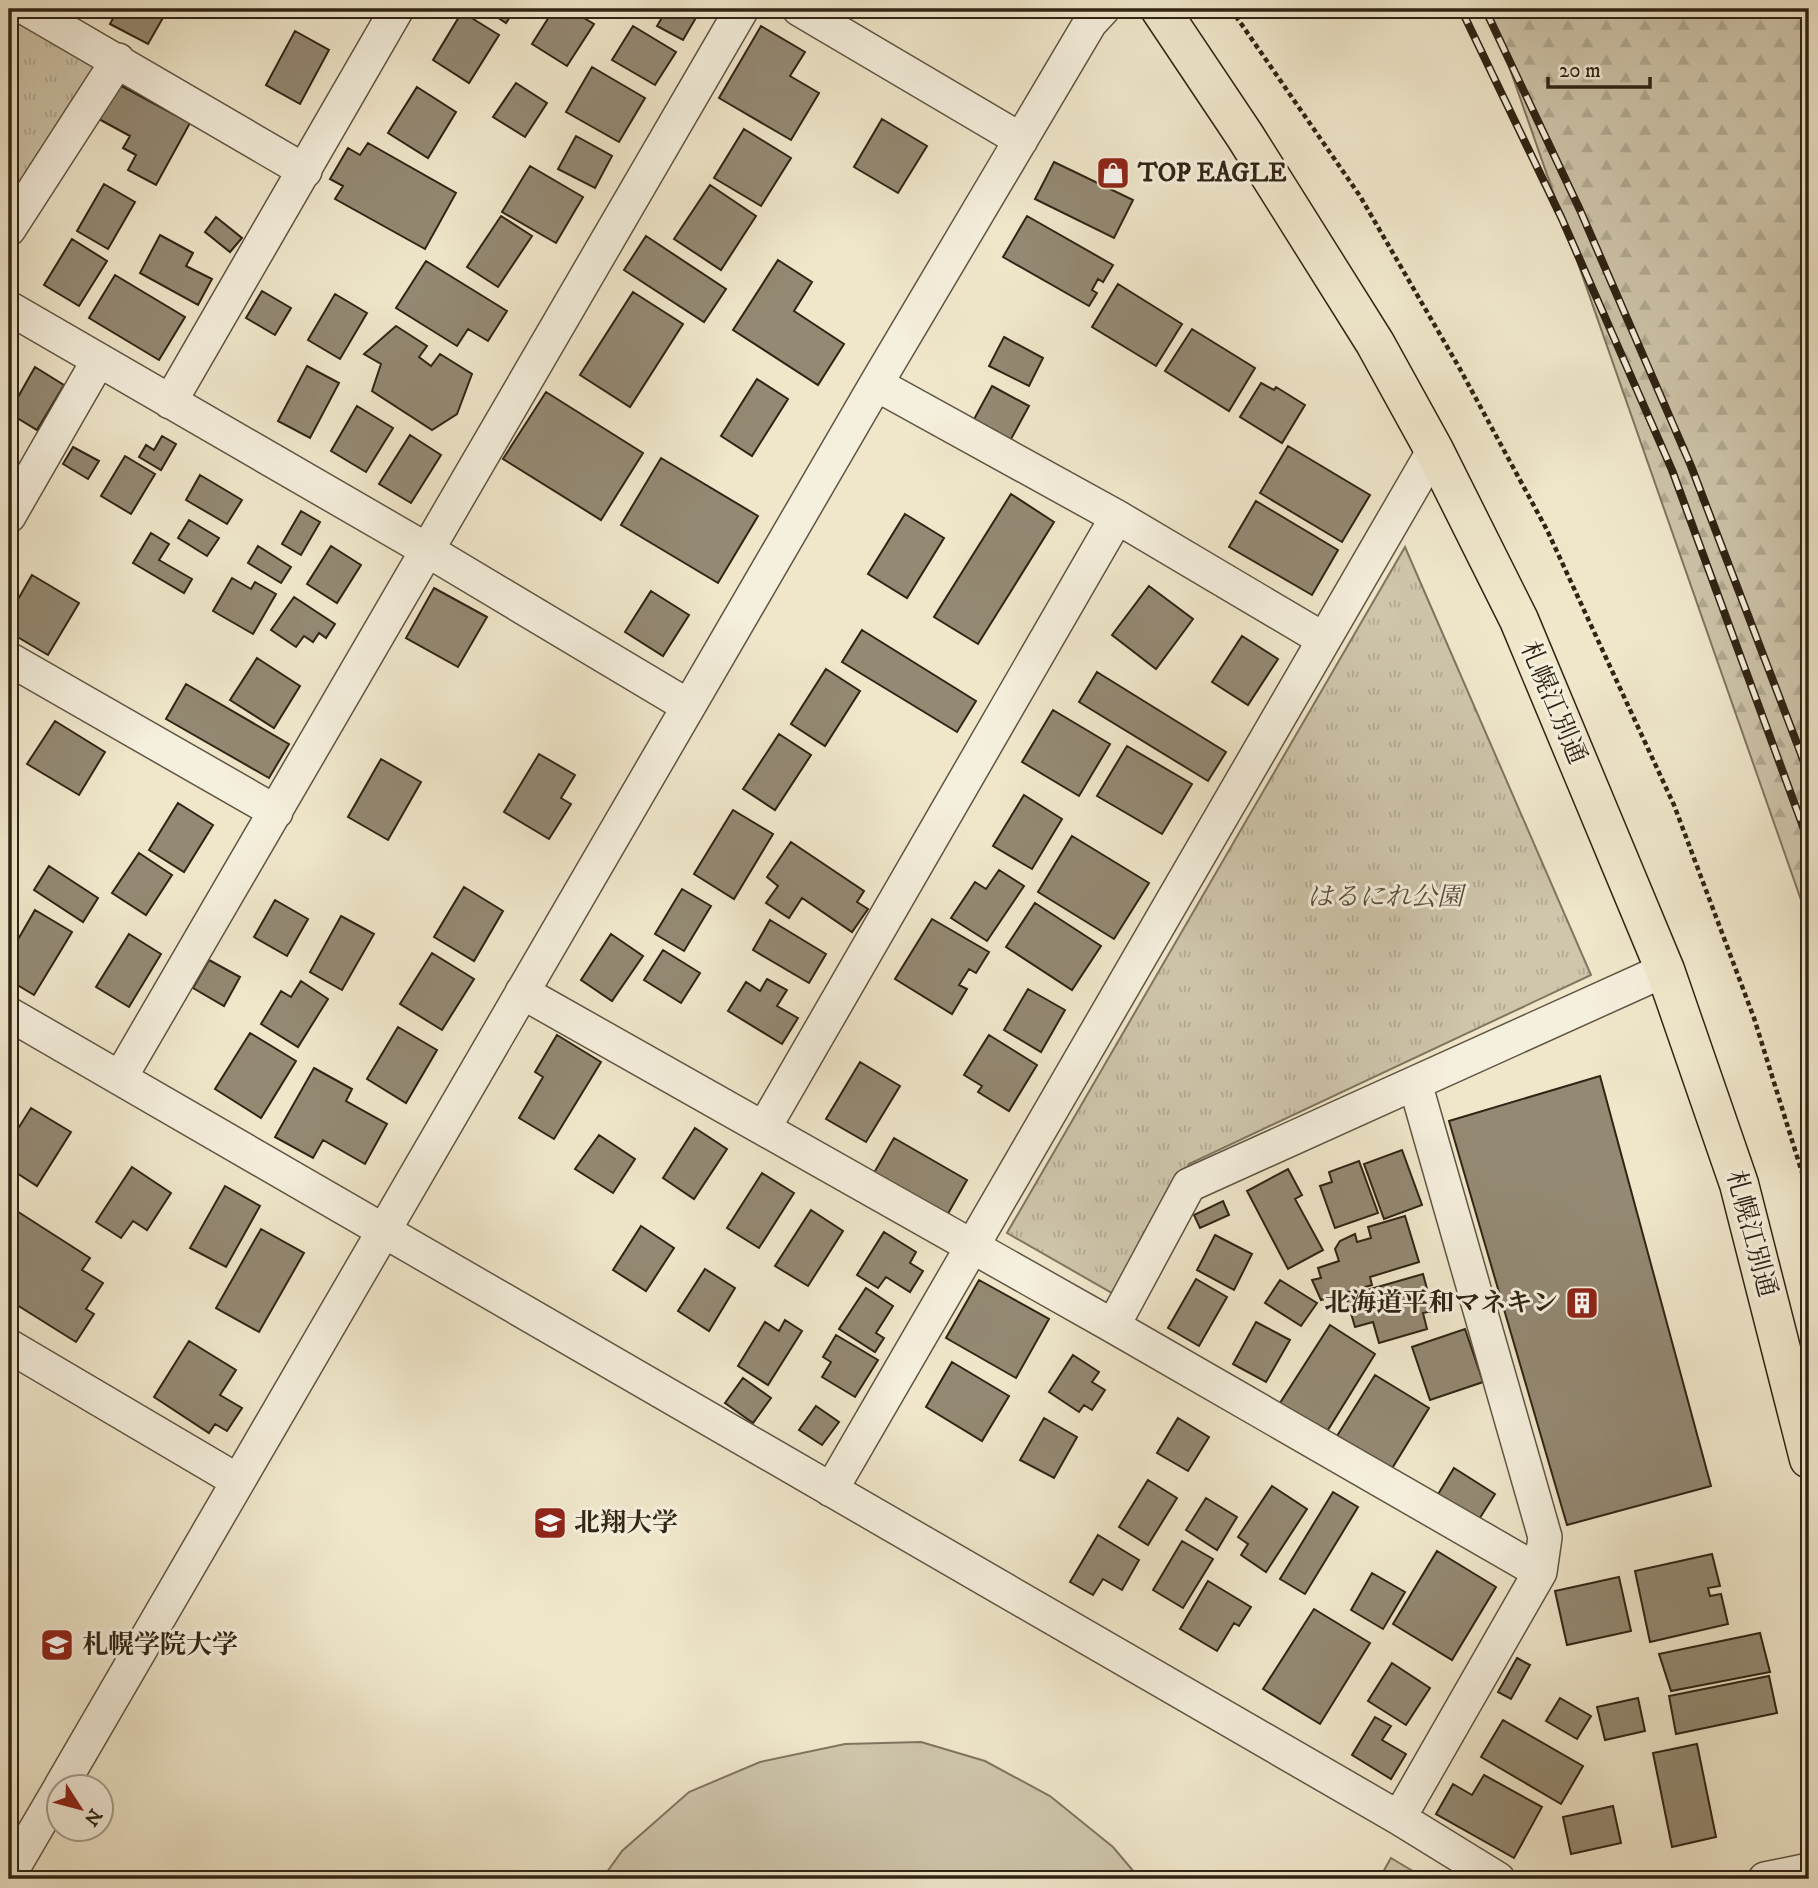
<svg xmlns="http://www.w3.org/2000/svg" width="1818" height="1888" font-family="'IM FELL DW Pica','Noto Serif JP',serif">
<defs>
<pattern id="forest-firs" width="22" height="20" patternUnits="userSpaceOnUse" patternTransform="scale(1.75)"><rect width="22" height="20" fill="#cfc6ac"/><path d="M5 1l3.5 6h-7zM16 11l3.5 6h-7z" fill="#b2aa93"/></pattern>
<pattern id="park-tufts" width="24" height="20" patternUnits="userSpaceOnUse" patternTransform="scale(1.75)"><rect width="24" height="20" fill="#cfc6ac"/><path d="M3 7l-1-3M5 7V3M7 7l1-3M15 17l-1-3M17 17v-4M19 17l1-3" fill="none" stroke="#b2aa93"/></pattern>
</defs>
<rect width="100%" height="100%" fill="#f0e7cb"/>
<filter id="stains"><feTurbulence type="fractalNoise" baseFrequency=".00286" numOctaves="4"/><feColorMatrix values="0 0 0 0 .2 0 0 0 0 .09 0 0 0 0 .02 0 0 0 .5 -.17"/></filter>
<radialGradient id="worn" r=".72"><stop offset=".6" stop-color="#630" stop-opacity="0"/><stop offset="1" stop-color="#630" stop-opacity=".3"/></radialGradient>
<path fill="url(#forest-firs)" stroke="#807560" stroke-width="2" d="M 1489,9 L 1809,9 L 1809,939 L 1801,900 Z"/>
<path fill="url(#park-tufts)" stroke="#807560" stroke-width="2" d="M 9,11 L 101,63 L 9,213 Z
M 1405,547 L 1591,975 L 1189,1164 L 1119,1297 L 1007,1233 Z"/>
<path fill="#cfc6ac" stroke="#807560" stroke-width="2" d="M 921,1742 L 985,1761 L 1050,1796 L 1113,1847 L 1140,1879 L 602,1879 L 622,1851 L 689,1792 L 760,1762 L 845,1744 Z
M 1391,1858 L 1426,1879 L 1379,1879 Z"/>
<path fill="#948973" stroke="#302414" stroke-width="2" d="M 118,9 L 168,9 L 148,44 L 110,24 Z
M 485,9 L 515,9 L 506,23 Z
M 554,9 L 569,9 L 594,24 L 567,66 L 532,44 Z
M 667,9 L 701,9 L 683,40 L 657,26 Z
M 462,12 L 499,35 L 469,83 L 433,60 Z
M 633,26 L 676,52 L 655,85 L 612,60 Z
M 761,26 L 805,52 L 790,76 L 819,93 L 791,140 L 719,98 Z
M 295,31 L 329,50 L 300,104 L 266,85 Z
M 592,67 L 645,98 L 619,142 L 566,112 Z
M 116,83 L 190,123 L 156,185 L 128,170 L 136,155 L 123,148 L 130,136 L 97,118 Z
M 516,83 L 547,103 L 525,137 L 493,117 Z
M 417,87 L 456,112 L 428,158 L 388,133 Z
M 882,119 L 927,146 L 898,193 L 854,167 Z
M 744,129 L 791,158 L 761,206 L 714,178 Z
M 576,136 L 612,156 L 595,188 L 558,169 Z
M 368,143 L 456,193 L 425,249 L 335,199 L 343,186 L 330,179 L 348,148 L 360,155 Z
M 1054,162 L 1133,200 L 1114,238 L 1035,199 Z
M 530,166 L 583,197 L 556,243 L 502,212 Z
M 104,184 L 135,202 L 108,249 L 77,231 Z
M 710,185 L 756,216 L 721,270 L 674,239 Z
M 501,216 L 532,236 L 498,287 L 467,267 Z
M 1027,216 L 1113,265 L 1103,282 L 1098,279 L 1092,290 L 1097,293 L 1089,306 L 1003,257 Z
M 216,217 L 242,238 L 230,252 L 205,232 Z
M 160,235 L 193,253 L 186,266 L 212,279 L 198,305 L 140,273 Z
M 646,236 L 726,289 L 704,322 L 624,270 Z
M 72,239 L 107,261 L 79,306 L 44,285 Z
M 778,260 L 812,282 L 794,311 L 844,344 L 818,385 L 733,330 Z
M 426,261 L 507,311 L 488,341 L 468,329 L 457,346 L 396,308 Z
M 115,275 L 185,317 L 159,360 L 89,318 Z
M 1118,284 L 1182,324 L 1156,366 L 1092,327 Z
M 262,291 L 291,308 L 275,335 L 246,318 Z
M 633,292 L 683,324 L 630,407 L 580,375 Z
M 335,294 L 367,313 L 340,359 L 308,340 Z
M 396,326 L 427,346 L 419,357 L 431,366 L 440,354 L 472,374 L 457,414 L 432,430 L 372,391 L 381,364 L 364,354 Z
M 1192,329 L 1255,368 L 1229,411 L 1165,371 Z
M 1004,337 L 1043,358 L 1029,386 L 989,366 Z
M 307,366 L 339,383 L 310,438 L 278,421 Z
M 35,367 L 64,385 L 37,430 L 9,413 Z
M 757,379 L 788,399 L 752,456 L 721,436 Z
M 1261,383 L 1274,390 L 1276,387 L 1305,405 L 1282,443 L 1240,417 Z
M 992,386 L 1029,406 L 1010,441 L 973,421 Z
M 546,392 L 643,453 L 601,520 L 503,459 Z
M 357,406 L 393,428 L 366,472 L 331,451 Z
M 410,435 L 441,455 L 411,503 L 379,484 Z
M 162,436 L 176,444 L 161,470 L 139,457 L 146,445 L 154,450 Z
M 1288,446 L 1370,495 L 1342,542 L 1260,493 Z
M 73,447 L 99,461 L 88,479 L 63,464 Z
M 125,456 L 155,474 L 131,514 L 101,496 Z
M 661,458 L 758,516 L 718,583 L 621,525 Z
M 200,475 L 242,500 L 227,524 L 186,500 Z
M 1011,494 L 1054,522 L 978,644 L 934,617 Z
M 1256,501 L 1338,550 L 1312,595 L 1229,547 Z
M 301,511 L 320,522 L 301,555 L 282,544 Z
M 905,514 L 944,538 L 907,598 L 868,574 Z
M 189,520 L 219,538 L 207,556 L 178,538 Z
M 151,533 L 169,544 L 159,560 L 192,579 L 184,593 L 133,563 Z
M 258,546 L 291,567 L 281,583 L 248,563 Z
M 331,546 L 361,565 L 337,603 L 307,584 Z
M 32,575 L 79,603 L 48,655 L 9,632 L 9,615 Z
M 232,578 L 251,589 L 255,582 L 276,594 L 253,634 L 213,611 Z
M 1149,586 L 1193,619 L 1156,669 L 1112,635 Z
M 434,588 L 487,617 L 458,667 L 406,638 Z
M 651,591 L 689,615 L 663,656 L 625,632 Z
M 294,597 L 335,624 L 326,638 L 319,633 L 313,642 L 304,636 L 296,647 L 271,630 Z
M 862,630 L 976,701 L 957,732 L 842,662 Z
M 1242,636 L 1278,659 L 1248,705 L 1212,682 Z
M 257,658 L 300,686 L 274,728 L 230,700 Z
M 826,669 L 860,691 L 825,746 L 791,724 Z
M 1097,672 L 1226,752 L 1208,781 L 1079,702 Z
M 186,684 L 289,744 L 269,778 L 166,719 Z
M 1053,710 L 1110,744 L 1079,796 L 1022,762 Z
M 55,721 L 105,752 L 79,795 L 27,764 Z
M 779,734 L 811,755 L 775,810 L 743,789 Z
M 1127,746 L 1192,784 L 1162,834 L 1097,796 Z
M 539,754 L 575,775 L 561,798 L 571,804 L 549,839 L 504,812 Z
M 381,759 L 421,782 L 388,840 L 348,817 Z
M 1024,795 L 1062,819 L 1032,869 L 993,846 Z
M 178,803 L 213,825 L 184,872 L 149,850 Z
M 733,810 L 773,834 L 734,899 L 694,874 Z
M 1072,836 L 1149,883 L 1114,939 L 1038,892 Z
M 791,842 L 864,891 L 857,902 L 868,909 L 852,932 L 802,898 L 789,918 L 766,903 L 778,886 L 767,877 Z
M 139,853 L 172,875 L 146,915 L 112,893 Z
M 49,866 L 98,898 L 83,922 L 34,890 Z
M 999,870 L 1024,886 L 987,941 L 951,918 L 975,882 L 986,889 Z
M 464,887 L 503,911 L 474,961 L 434,937 Z
M 682,889 L 711,906 L 684,951 L 655,934 Z
M 275,900 L 308,919 L 287,956 L 254,937 Z
M 1035,903 L 1101,946 L 1072,990 L 1006,947 Z
M 35,910 L 72,932 L 34,995 L 9,980 L 9,955 Z
M 341,916 L 374,934 L 342,990 L 310,972 Z
M 932,919 L 989,952 L 976,973 L 969,969 L 959,985 L 967,989 L 952,1014 L 895,979 Z
M 770,920 L 826,954 L 809,983 L 753,950 Z
M 129,934 L 161,954 L 129,1007 L 96,987 Z
M 611,934 L 643,956 L 612,1001 L 581,980 Z
M 663,950 L 700,973 L 681,1003 L 644,980 Z
M 432,953 L 474,979 L 442,1030 L 400,1004 Z
M 209,960 L 240,977 L 224,1006 L 193,988 Z
M 767,979 L 787,990 L 777,1006 L 798,1018 L 782,1044 L 728,1011 L 746,982 L 760,991 Z
M 301,981 L 328,999 L 298,1047 L 261,1024 L 281,991 L 291,997 Z
M 1028,989 L 1065,1010 L 1041,1052 L 1004,1030 Z
M 398,1027 L 437,1050 L 406,1103 L 367,1079 Z
M 250,1033 L 296,1061 L 261,1118 L 215,1089 Z
M 557,1035 L 601,1062 L 554,1139 L 519,1118 L 543,1077 L 535,1072 Z
M 989,1035 L 1037,1065 L 1009,1111 L 978,1092 L 982,1086 L 964,1075 Z
M 860,1062 L 900,1086 L 866,1142 L 826,1119 Z
M 314,1068 L 352,1089 L 346,1101 L 387,1124 L 365,1164 L 323,1140 L 313,1158 L 275,1137 Z
M 1600,1076 L 1711,1486 L 1567,1525 L 1449,1121 Z
M 31,1108 L 71,1132 L 37,1186 L 9,1168 L 9,1143 Z
M 695,1128 L 727,1149 L 694,1199 L 663,1178 Z
M 599,1135 L 635,1159 L 613,1193 L 575,1169 Z
M 894,1138 L 967,1180 L 945,1219 L 871,1178 Z
M 1402,1150 L 1422,1205 L 1384,1219 L 1364,1164 Z
M 1359,1161 L 1378,1213 L 1335,1228 L 1320,1186 L 1332,1182 L 1329,1172 Z
M 132,1167 L 171,1193 L 147,1230 L 133,1221 L 121,1238 L 96,1222 Z
M 1288,1169 L 1302,1195 L 1295,1199 L 1323,1250 L 1288,1269 L 1247,1191 Z
M 762,1173 L 794,1193 L 759,1248 L 727,1228 Z
M 225,1186 L 260,1206 L 226,1267 L 190,1248 Z
M 1223,1201 L 1229,1215 L 1200,1228 L 1194,1215 Z
M 9,1206 L 90,1258 L 82,1270 L 103,1283 L 86,1309 L 94,1314 L 76,1342 L 9,1300 Z
M 811,1210 L 843,1231 L 808,1286 L 775,1266 Z
M 1405,1216 L 1419,1262 L 1370,1277 L 1372,1285 L 1321,1300 L 1312,1280 L 1321,1278 L 1318,1268 L 1339,1261 L 1335,1249 L 1340,1241 L 1355,1234 L 1357,1242 L 1371,1238 L 1368,1227 Z
M 641,1226 L 674,1248 L 646,1291 L 613,1270 Z
M 261,1229 L 304,1253 L 259,1332 L 216,1308 Z
M 884,1232 L 916,1252 L 910,1263 L 923,1271 L 910,1292 L 886,1277 L 878,1288 L 857,1275 Z
M 1215,1235 L 1252,1254 L 1234,1290 L 1197,1270 Z
M 705,1269 L 735,1288 L 709,1331 L 678,1311 Z
M 1423,1274 L 1433,1311 L 1423,1313 L 1427,1329 L 1379,1343 L 1373,1322 L 1355,1327 L 1346,1296 Z
M 1196,1279 L 1227,1297 L 1199,1346 L 1168,1328 Z
M 979,1280 L 1049,1319 L 1016,1378 L 946,1338 Z
M 1280,1280 L 1317,1303 L 1301,1326 L 1265,1303 Z
M 866,1288 L 893,1306 L 876,1333 L 884,1338 L 875,1352 L 839,1329 Z
M 785,1320 L 802,1331 L 768,1385 L 738,1366 L 765,1322 L 779,1331 Z
M 1256,1322 L 1290,1340 L 1266,1382 L 1233,1364 Z
M 1330,1325 L 1375,1354 L 1326,1433 L 1280,1403 Z
M 1465,1329 L 1483,1382 L 1430,1400 L 1412,1347 Z
M 836,1335 L 878,1360 L 855,1397 L 822,1377 L 831,1362 L 823,1357 Z
M 189,1341 L 236,1370 L 220,1395 L 242,1408 L 227,1431 L 215,1424 L 209,1433 L 154,1397 Z
M 1073,1355 L 1099,1372 L 1092,1382 L 1105,1390 L 1092,1410 L 1084,1405 L 1079,1412 L 1049,1392 Z
M 952,1362 L 1009,1396 L 982,1441 L 926,1407 Z
M 1375,1375 L 1429,1408 L 1391,1470 L 1337,1436 Z
M 743,1378 L 771,1398 L 753,1423 L 725,1403 Z
M 816,1406 L 839,1422 L 822,1445 L 799,1430 Z
M 1044,1418 L 1077,1437 L 1054,1478 L 1020,1460 Z
M 1178,1418 L 1209,1437 L 1188,1471 L 1157,1453 Z
M 1454,1468 L 1495,1494 L 1478,1521 L 1437,1496 Z
M 1148,1480 L 1177,1498 L 1148,1545 L 1119,1527 Z
M 1272,1486 L 1307,1509 L 1266,1572 L 1241,1555 L 1248,1544 L 1238,1537 Z
M 1333,1492 L 1358,1507 L 1305,1594 L 1280,1579 Z
M 1206,1498 L 1237,1517 L 1217,1550 L 1186,1530 Z
M 9,1519 L 17,1524 L 9,1538 Z
M 1098,1535 L 1139,1560 L 1122,1590 L 1103,1579 L 1093,1595 L 1070,1582 Z
M 1182,1541 L 1213,1559 L 1183,1608 L 1153,1590 Z
M 1437,1551 L 1496,1587 L 1452,1660 L 1393,1624 Z
M 1712,1554 L 1720,1586 L 1708,1588 L 1710,1596 L 1721,1594 L 1728,1624 L 1650,1642 L 1635,1571 Z
M 1372,1573 L 1405,1592 L 1383,1629 L 1351,1610 Z
M 1619,1577 L 1631,1631 L 1567,1645 L 1555,1591 Z
M 1208,1581 L 1251,1607 L 1239,1626 L 1234,1623 L 1217,1651 L 1180,1629 Z
M 1314,1609 L 1370,1643 L 1320,1724 L 1263,1689 Z
M 1760,1633 L 1770,1672 L 1671,1691 L 1659,1654 Z
M 1517,1658 L 1530,1665 L 1511,1699 L 1498,1692 Z
M 1392,1663 L 1430,1688 L 1406,1725 L 1368,1701 Z
M 1769,1676 L 1777,1713 L 1676,1734 L 1669,1696 Z
M 1560,1698 L 1591,1716 L 1577,1739 L 1546,1721 Z
M 1638,1698 L 1645,1731 L 1605,1740 L 1597,1707 Z
M 1375,1717 L 1391,1726 L 1382,1740 L 1406,1754 L 1391,1779 L 1352,1755 Z
M 1503,1720 L 1583,1766 L 1561,1804 L 1481,1757 Z
M 1697,1744 L 1716,1837 L 1672,1847 L 1653,1753 Z
M 1484,1775 L 1542,1807 L 1514,1858 L 1436,1814 L 1453,1784 L 1472,1795 Z
M 1613,1806 L 1621,1843 L 1571,1854 L 1563,1817 Z"/>
<g fill="none" stroke-linecap="round" stroke-linejoin="round">
<defs>
<path id="minor" d="M 27,9 L 305,171
M 799,9 L 1021,140
M 9,229 L 118,60
M 9,308 L 427,550 L 688,706
M 876,384 L 1117,517 L 1323,639
M 170,402 L 397,9
M 9,516 L 98,361
M 9,659 L 276,812
M 522,992 L 1113,1326 L 1540,1572
M 9,1014 L 1399,1818 L 1498,1879
M 120,1078 L 742,9
M 764,1128 L 1117,517
M 1113,1326 L 1189,1185 L 1665,970
M 9,1346 L 238,1481
M 831,1490 L 1434,450
M 61,1786 L 876,384 L 1090,23 L 1103,9
M 1399,1818 L 1540,1572 L 1545,1537 L 1415,1083
M 9,1875 L 60,1788
M 1765,1879 L 1809,1870"/>
<path id="highway" d="M 1160,9 L 1245,136 L 1375,343 L 1434,450 L 1519,620 L 1665,970 L 1739,1184 L 1809,1459"/>
</defs>
<use href="#minor" stroke="#605542" stroke-width="36"/>
<use href="#highway" stroke="#302414" stroke-width="41"/>
<path stroke="#302414" stroke-width="4.5" stroke-dasharray="5 3.5" stroke-linecap="butt" d="M 1231,9 L 1360,196 L 1460,369 L 1547,530 L 1674,805 L 1754,1018 L 1809,1195"/>
<use href="#minor" stroke="#f5efdd" stroke-width="33"/>
<use href="#highway" stroke="#f0e7cb" stroke-width="38"/>
<defs>
<path id="rail" d="M 1461,9 L 1562,219 L 1672,470 L 1809,843
M 1485,9 L 1580,210 L 1691,466 L 1809,775"/>
</defs>
<use href="#rail" stroke="#302414" stroke-width="8"/>
<use href="#rail" stroke="#f5efdd" stroke-width="5" stroke-dasharray="16" stroke-linecap="butt"/>
</g>
<defs>
<symbol id="shop-square" viewBox="-11 -11 22 22"><rect x="-9" y="-9" width="18" height="18" rx="4" fill="#8f2418" stroke="#f5efdd"/><path d="M-5-2.5h2.3a2.7 3.5 0 0 1 5.4 0H5L5.5 6h-11ZM-1.5-2.5h3a1.5 2.3 0 0 0-3 0Z" fill="#fff"/></symbol>
<symbol id="building-square" viewBox="-11 -11 22 22"><rect x="-9" y="-9" width="18" height="18" rx="4" fill="#8f2418" stroke="#f5efdd"/><path d="M-4-6H4V6H1V3H-1V6H-4ZM-2.5-4.3h1.7v1.8h-1.7ZM.8-4.3h1.7v1.8H.8ZM-2.5-1h1.7V.8h-1.7ZM.8-1h1.7V.8H.8Z" fill="#fff"/></symbol>
<symbol id="university-square" viewBox="-11 -11 22 22"><rect x="-9" y="-9" width="18" height="18" rx="4" fill="#8f2418" stroke="#f5efdd"/><path d="M0-5L7-2L0 1L-7-2ZM-4 1L0 2.5L4 1V4Q0 6-4 4Z" fill="#fff"/></symbol>
</defs>
<g fill-rule="evenodd">
<use href="#shop-square" x="1094" y="154" width="38" height="38"/>
<use href="#building-square" x="1563" y="1284" width="38" height="38"/>
<use href="#university-square" x="531" y="1504" width="38" height="38"/>
<use href="#university-square" x="38" y="1626" width="38" height="38"/>
</g>
<g text-anchor="middle" dominant-baseline="central" stroke-width="6" stroke-linejoin="round" paint-order="stroke">
<g font-size="26" font-weight="bold" fill="#302414" stroke="#f5efdd" text-anchor="start">
<text x="1138" y="173">TOP EAGLE</text>
<text x="1558" y="1303" text-anchor="end">北海道平和マネキン</text>
<text x="574" y="1523">北翔大学</text>
<text x="82" y="1645">札幌学院大学</text>
</g>
<g font-size="26" fill="#302414" stroke="#f5efdd">
<text transform="translate(1553 703) rotate(67)">札幌江別通</text>
<text transform="translate(1751 1234) rotate(75)">札幌江別通</text>
</g>
<g font-size="26" font-style="italic" fill="#584c3a" stroke="#f5efdd">
<text x="1385" y="897">はるにれ公園</text>
</g>
</g>
<rect width="1818" height="1888" fill="none" stroke="#f0e7cb" stroke-width="35"/>
<rect x="10" y="10" width="1797" height="1867" fill="none" stroke="#302414" stroke-width="3.5"/>
<rect x="18" y="18" width="1783" height="1853" fill="none" stroke="#302414" stroke-width="2"/>
<g transform="translate(80 1808) rotate(126)"><circle r="33" fill="#f5efdd" stroke="#a69e8d" stroke-width="2"/>
<path d="M0-5L12 26L0 18L-12 26Z" fill="#8f2418"/>
<text y="-10" font-size="19" font-weight="bold" text-anchor="middle" fill="#302414">N</text>
</g>
<path d="M1548 77v10h102v-10" fill="none" stroke="#302414" stroke-width="3.5"/>
<text x="1559" y="77" font-size="21" fill="#302414" stroke="#f5efdd" stroke-width="5" paint-order="stroke">20 m</text>
<rect width="100%" height="100%" filter="url(#stains)"/>
<rect width="100%" height="100%" fill="url(#worn)"/>
</svg>
